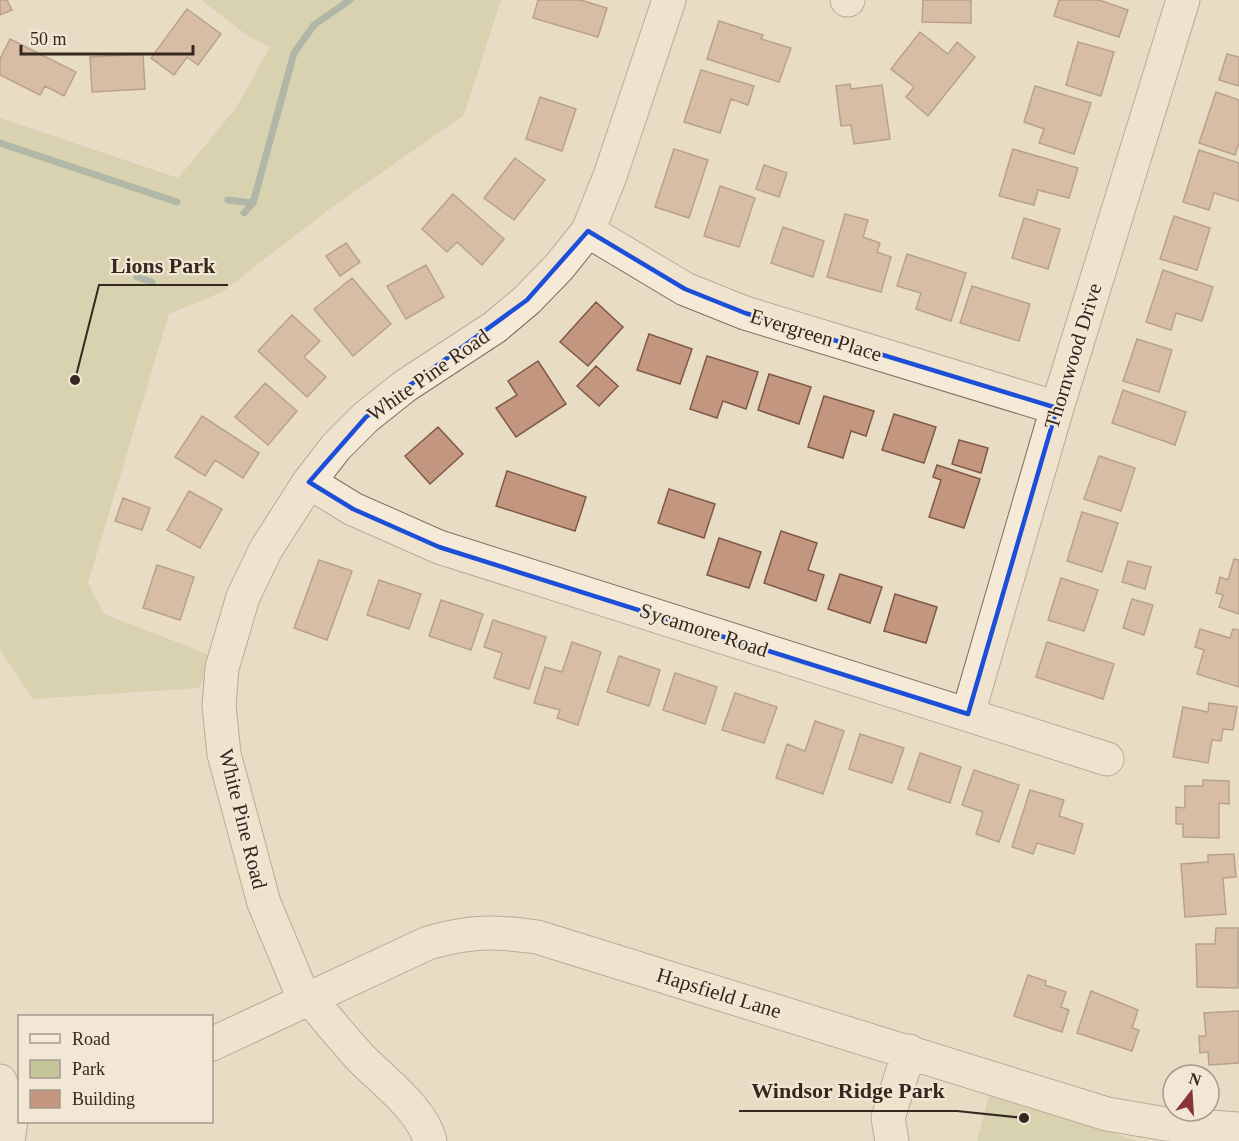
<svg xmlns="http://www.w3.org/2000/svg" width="1239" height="1141" font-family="Georgia,serif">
<rect width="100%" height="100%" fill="#e9dcc5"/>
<path fill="#c4c69a" d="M 201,0 L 501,0 L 464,115 L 331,208 L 222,292 L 169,314 L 88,583 L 104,614 L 213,656 L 199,688 L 33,699 L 0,650 L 0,118 L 178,178 L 236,108 L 270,47 L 248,36 Z
M 989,1095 L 1139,1141 L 977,1141 Z"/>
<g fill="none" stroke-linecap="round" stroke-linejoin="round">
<path stroke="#6e8a81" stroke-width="7" d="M 0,143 L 177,202
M 228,200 L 253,203 L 294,53 L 314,25 L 350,0
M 244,213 L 253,203
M 137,277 L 152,282"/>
</g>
<path fill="#c3977f" stroke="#7f5946" stroke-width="1.5" d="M 0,0 L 7,0 L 12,10 L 0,15 Z
M 538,0 L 581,0 L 607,8 L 598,37 L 533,18 Z
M 923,0 L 971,0 L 971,23 L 922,22 Z
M 1059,0 L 1099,0 L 1128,10 L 1119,37 L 1054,16 Z
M 187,9 L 221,34 L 198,65 L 187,57 L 174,75 L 151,58 Z
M 719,21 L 763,35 L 761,39 L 791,48 L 779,82 L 707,59 Z
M 920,32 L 948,54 L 957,42 L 975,57 L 928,116 L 906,97 L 914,87 L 891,69 Z
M 10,39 L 76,72 L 64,96 L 45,86 L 40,95 L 0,75 L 0,59 Z
M 1078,42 L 1114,52 L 1101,96 L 1066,85 Z
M 143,54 L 145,89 L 92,92 L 90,57 Z
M 1227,54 L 1239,57 L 1239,86 L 1219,80 Z
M 701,70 L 754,86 L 748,105 L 731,99 L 720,133 L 684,122 Z
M 850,84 L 851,89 L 882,85 L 890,139 L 854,144 L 851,125 L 841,126 L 836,86 Z
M 1035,86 L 1091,103 L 1074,154 L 1039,143 L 1044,129 L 1024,122 Z
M 1216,92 L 1239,100 L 1239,143 L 1235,155 L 1199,143 Z
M 540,97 L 576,109 L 562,151 L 526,139 Z
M 674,149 L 708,160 L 689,218 L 655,207 Z
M 1013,149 L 1078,168 L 1069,198 L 1038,190 L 1034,205 L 999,196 Z
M 1199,150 L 1239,163 L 1239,201 L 1214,193 L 1209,210 L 1183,202 Z
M 515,158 L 545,180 L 514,220 L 484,198 Z
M 764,165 L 787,173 L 779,197 L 756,189 Z
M 720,186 L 755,198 L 739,247 L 704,236 Z
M 453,194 L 504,239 L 482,265 L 457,242 L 447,252 L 422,229 Z
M 845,214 L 868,220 L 863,237 L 880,243 L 877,252 L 891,257 L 881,292 L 827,277 Z
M 1174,216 L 1210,228 L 1197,270 L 1160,259 Z
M 1024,218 L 1060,229 L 1048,269 L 1012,258 Z
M 783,227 L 824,241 L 813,277 L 771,263 Z
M 346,243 L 360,262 L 340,276 L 326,256 Z
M 907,254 L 966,273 L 951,321 L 916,309 L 921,293 L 897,286 Z
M 426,265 L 444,297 L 406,319 L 387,286 Z
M 1163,270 L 1213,287 L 1202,321 L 1176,313 L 1171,330 L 1146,322 Z
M 352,278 L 391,324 L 353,356 L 314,309 Z
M 972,286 L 1030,304 L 1019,341 L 960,323 Z
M 596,302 L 623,327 L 588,366 L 560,342 Z
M 292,315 L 320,341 L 304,357 L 326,377 L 307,397 L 258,351 Z
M 649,334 L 692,349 L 680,384 L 637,370 Z
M 1137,339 L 1172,350 L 1159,392 L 1123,381 Z
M 707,356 L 758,372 L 746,409 L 723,401 L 717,418 L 690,409 Z
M 538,361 L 566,404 L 516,437 L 496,408 L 517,395 L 508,381 Z
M 596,366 L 618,386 L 599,406 L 577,386 Z
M 769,374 L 811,387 L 799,424 L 758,410 Z
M 265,383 L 297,411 L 268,445 L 235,417 Z
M 1123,390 L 1186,412 L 1175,445 L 1112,423 Z
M 824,396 L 874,411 L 866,436 L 851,431 L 843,458 L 808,447 Z
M 894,414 L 936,427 L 924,463 L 882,450 Z
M 202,416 L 259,453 L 243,478 L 215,460 L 205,476 L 175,457 Z
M 438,427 L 463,454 L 430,484 L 405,456 Z
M 959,440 L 988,448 L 981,473 L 952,464 Z
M 1099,456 L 1135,468 L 1121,511 L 1084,499 Z
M 937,465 L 980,479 L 964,528 L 929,517 L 941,480 L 933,477 Z
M 507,471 L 586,497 L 575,531 L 496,506 Z
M 669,489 L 715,504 L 704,538 L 658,523 Z
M 189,491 L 222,509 L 200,548 L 167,530 Z
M 123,498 L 150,508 L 142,530 L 115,521 Z
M 1082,512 L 1118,523 L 1102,572 L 1067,561 Z
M 781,531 L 817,543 L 808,570 L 824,575 L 816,601 L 764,583 Z
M 719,538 L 761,552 L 749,588 L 707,575 Z
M 1234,559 L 1239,560 L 1239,614 L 1219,607 L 1223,595 L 1216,593 L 1220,577 L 1228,580 Z
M 319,560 L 352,571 L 327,640 L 294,628 Z
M 1128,561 L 1151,567 L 1145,589 L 1122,582 Z
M 157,565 L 194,577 L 180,620 L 143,608 Z
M 840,574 L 882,587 L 870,623 L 828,609 Z
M 1061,578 L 1098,590 L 1084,631 L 1048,620 Z
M 379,580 L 421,594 L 409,629 L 367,615 Z
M 895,594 L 937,607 L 926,643 L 884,631 Z
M 1132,599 L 1153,605 L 1144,635 L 1123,628 Z
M 441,600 L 483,614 L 471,650 L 429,636 Z
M 493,620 L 546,637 L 529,689 L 494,678 L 502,653 L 484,647 Z
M 1200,629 L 1230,638 L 1233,629 L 1239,630 L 1239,687 L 1197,674 L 1204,650 L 1195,647 Z
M 572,642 L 601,652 L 578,725 L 557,718 L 560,710 L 534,703 L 545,667 L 562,672 Z
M 1047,642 L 1114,664 L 1103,699 L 1036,677 Z
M 619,656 L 660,670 L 649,706 L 607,692 Z
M 675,673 L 717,687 L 705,724 L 663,710 Z
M 735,693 L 777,707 L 764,743 L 722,730 Z
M 1209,703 L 1237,707 L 1233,730 L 1223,729 L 1221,741 L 1212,740 L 1208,763 L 1173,757 L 1183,707 L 1208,712 Z
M 815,721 L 844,731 L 823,794 L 776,778 L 787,744 L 805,751 Z
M 860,734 L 904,748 L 892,783 L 849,769 Z
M 920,753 L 961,767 L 950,803 L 908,789 Z
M 974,770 L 1019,785 L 999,842 L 976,834 L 983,812 L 962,805 Z
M 1203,780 L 1229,781 L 1229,804 L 1219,803 L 1219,838 L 1183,837 L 1183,824 L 1176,824 L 1176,807 L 1185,808 L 1185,786 L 1203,786 Z
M 1030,790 L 1064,800 L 1059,816 L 1083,824 L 1074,854 L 1037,843 L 1033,854 L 1012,847 Z
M 1234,854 L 1236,877 L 1223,878 L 1226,914 L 1185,917 L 1181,864 L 1208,862 L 1208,855 Z
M 1216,928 L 1238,928 L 1238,988 L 1197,987 L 1196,944 L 1215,944 Z
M 1028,975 L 1046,981 L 1045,985 L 1066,992 L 1061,1007 L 1069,1010 L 1062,1032 L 1014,1016 Z
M 1091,991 L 1138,1010 L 1132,1028 L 1139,1030 L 1132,1051 L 1077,1033 Z
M 1239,1011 L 1239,1063 L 1209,1065 L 1208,1052 L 1200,1053 L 1199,1036 L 1206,1036 L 1204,1013 Z"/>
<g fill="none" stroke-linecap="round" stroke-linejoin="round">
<defs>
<path id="minor" d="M 847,0 L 848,0
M 588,231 L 685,289 L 745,313 L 1057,408
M 309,482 L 353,509 L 439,547 L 1107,759
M 968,714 L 1057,408 L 1183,0
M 309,997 C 325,1017 341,1036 358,1055 C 380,1079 422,1108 430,1141
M 304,999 L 264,903 L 224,754 L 219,706 L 222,668 L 243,597 L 266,549 L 309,482 L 336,447 L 366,417 L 405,386 L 495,327 L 527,300 L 559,267 L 588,231 L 610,176 L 669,0
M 212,1044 L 428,943 C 470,931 493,931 537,937 L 1107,1114 L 1166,1124 L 1239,1129
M 0,1081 L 12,1112 L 8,1141
M 892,1141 L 888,1118 L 909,1051"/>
</defs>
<use href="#minor" stroke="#826e5d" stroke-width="35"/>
<use href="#minor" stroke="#f5ead8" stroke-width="33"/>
</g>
<path d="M0 0H1239V1141H0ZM 588,231 L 685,289 L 745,313 L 1057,408 L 968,714 L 439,547 L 353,509 L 309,482 L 366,417 L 527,300 Z" fill="#e9dcc5" fill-opacity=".55" fill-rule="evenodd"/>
<path fill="none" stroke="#1d4ed8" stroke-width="4.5" stroke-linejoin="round" d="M 588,231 L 685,289 L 745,313 L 1057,408 L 968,714 L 439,547 L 353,509 L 309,482 L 366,417 L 527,300 Z"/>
<g text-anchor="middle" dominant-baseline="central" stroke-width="4.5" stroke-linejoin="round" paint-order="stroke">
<g font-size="21" fill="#34281f" stroke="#f1e7d4">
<text transform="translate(816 335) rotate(17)">Evergreen Place</text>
<text transform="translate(1073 356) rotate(-73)">Thornwood Drive</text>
<text transform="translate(428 375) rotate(-35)">White Pine Road</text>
<text transform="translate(704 630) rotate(18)">Sycamore Road</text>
<text transform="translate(243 819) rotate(76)">White Pine Road</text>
<text transform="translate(719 993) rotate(17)">Hapsfield Lane</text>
</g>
</g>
<path fill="none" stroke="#34281f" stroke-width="2" d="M75 380L99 285H228M1024 1118L957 1111H739"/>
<g fill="#34281f" stroke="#f1e7d4" stroke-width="2">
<circle cx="75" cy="380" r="6"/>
<circle cx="1024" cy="1118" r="6"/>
</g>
<g font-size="22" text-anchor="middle" font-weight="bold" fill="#34281f" stroke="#f1e7d4" stroke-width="4.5" stroke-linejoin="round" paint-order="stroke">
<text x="163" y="273">Lions Park</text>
<text x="848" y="1098">Windsor Ridge Park</text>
</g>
<rect x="18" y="1015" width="195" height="108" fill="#f1e7d4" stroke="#a59b8c" stroke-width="1.5"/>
<rect x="30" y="1034" width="30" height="9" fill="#f5ead8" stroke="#a59b8c" stroke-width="1.5"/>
<text x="72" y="1045" font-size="18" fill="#34281f">Road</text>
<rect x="30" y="1060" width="30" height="18" fill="#c4c69a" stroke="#a59b8c" stroke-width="1.5"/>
<text x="72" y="1075" font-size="18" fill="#34281f">Park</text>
<rect x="30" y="1090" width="30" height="18" fill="#c3977f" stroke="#a59b8c" stroke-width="1.5"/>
<text x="72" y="1105" font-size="18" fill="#34281f">Building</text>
<g transform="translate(1191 1093) rotate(17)"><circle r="28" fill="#f1e7d4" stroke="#a59b8c" stroke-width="1.5"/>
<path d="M0-4.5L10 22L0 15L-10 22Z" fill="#8a343a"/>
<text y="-9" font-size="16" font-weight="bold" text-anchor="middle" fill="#34281f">N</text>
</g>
<path d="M21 45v9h172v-9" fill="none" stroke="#34281f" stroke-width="3"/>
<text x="30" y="45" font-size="18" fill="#34281f" stroke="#f1e7d4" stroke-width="4.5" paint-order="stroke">50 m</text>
</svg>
